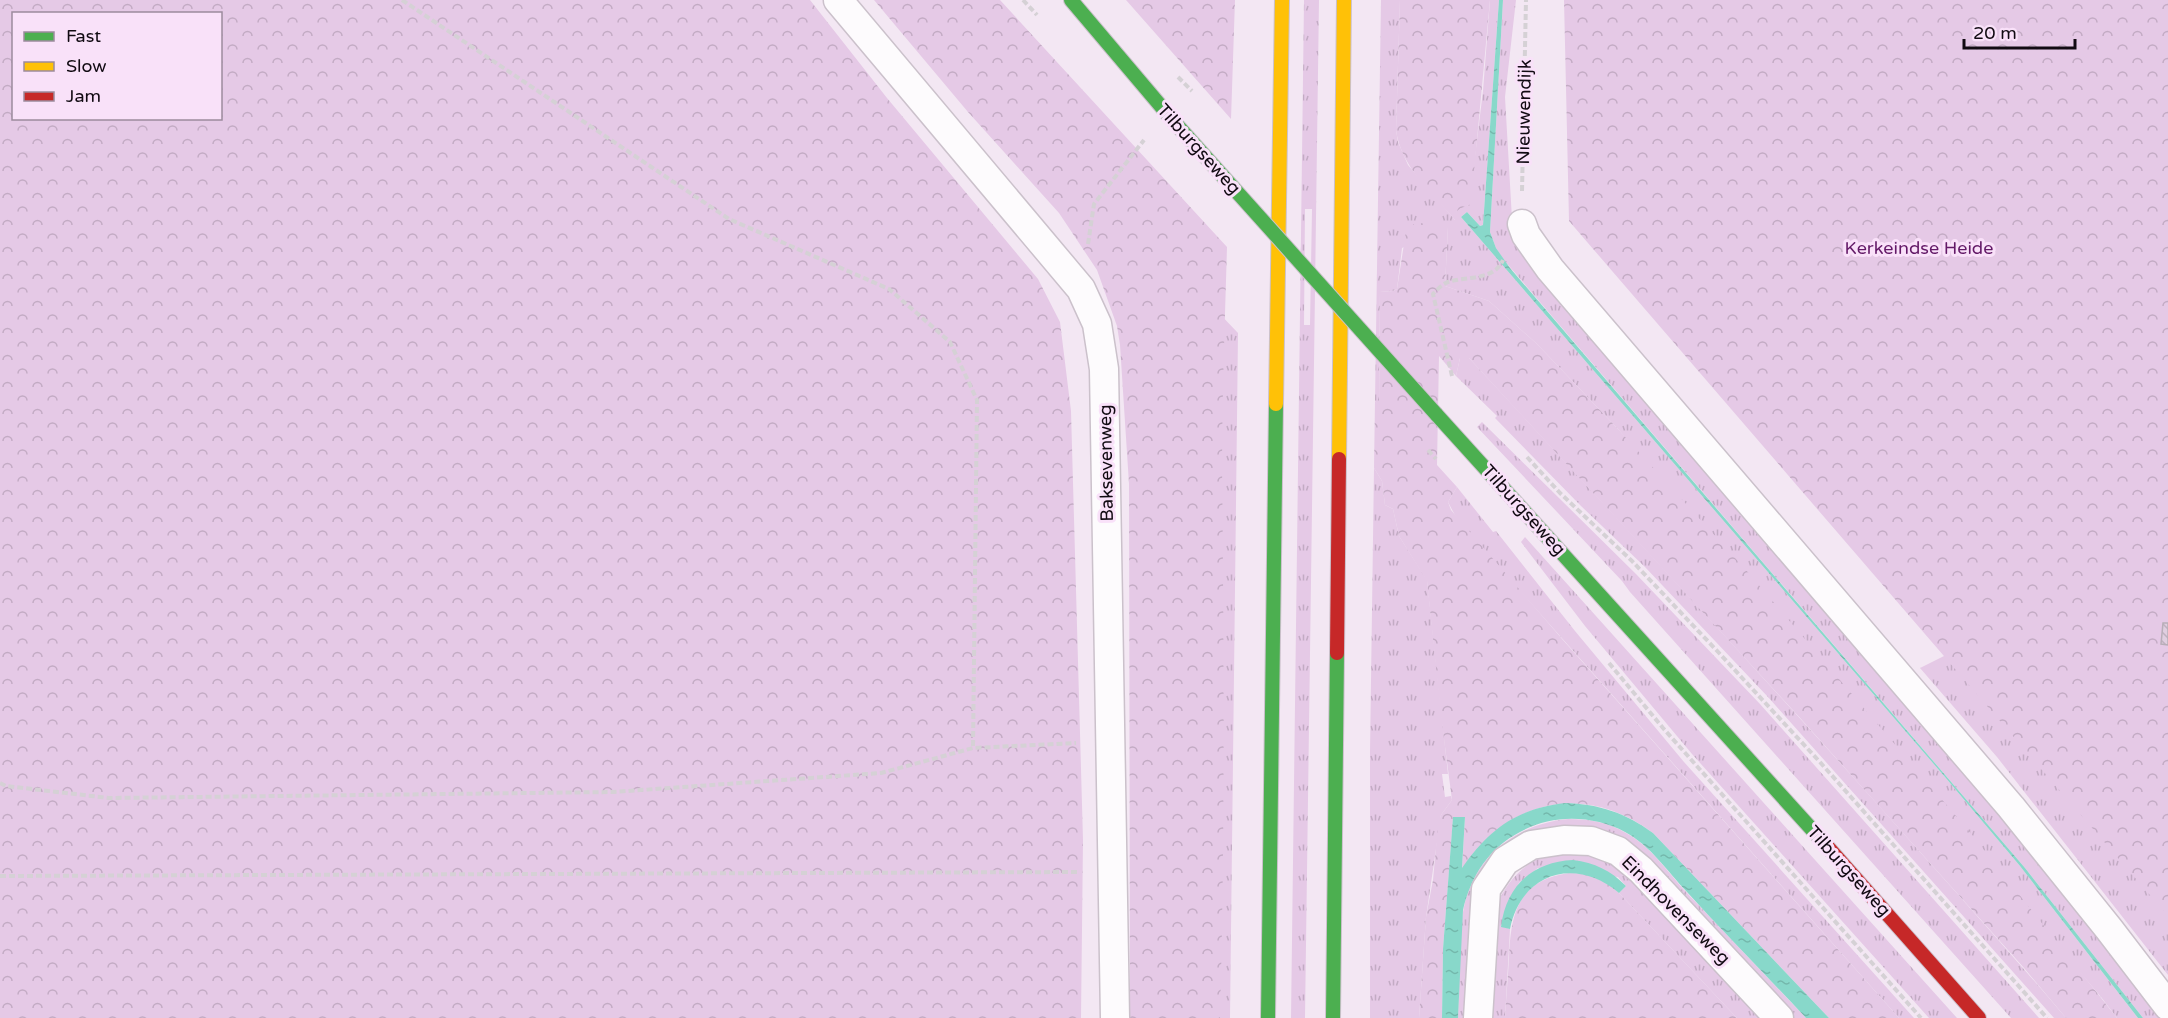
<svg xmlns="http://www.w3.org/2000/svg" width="2168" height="1018" font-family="'Varela Round',sans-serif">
<defs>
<pattern id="grass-tufts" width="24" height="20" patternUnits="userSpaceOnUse" patternTransform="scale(1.5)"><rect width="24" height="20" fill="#e5c9e6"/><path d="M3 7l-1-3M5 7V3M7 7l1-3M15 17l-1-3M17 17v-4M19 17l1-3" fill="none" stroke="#c3abc4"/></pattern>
<pattern id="forest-crowns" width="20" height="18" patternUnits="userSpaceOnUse" patternTransform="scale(1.5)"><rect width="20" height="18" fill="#e5c9e6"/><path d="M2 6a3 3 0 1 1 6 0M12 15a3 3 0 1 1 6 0" fill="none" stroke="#c3abc4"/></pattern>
<pattern id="water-ripples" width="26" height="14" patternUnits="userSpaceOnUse" patternTransform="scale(1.5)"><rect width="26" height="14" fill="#88d8ca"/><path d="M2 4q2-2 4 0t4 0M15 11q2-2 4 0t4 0" fill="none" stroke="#74b8ac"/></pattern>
<pattern id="building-back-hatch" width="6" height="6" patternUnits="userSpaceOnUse" patternTransform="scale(1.5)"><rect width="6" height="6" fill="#e0cee0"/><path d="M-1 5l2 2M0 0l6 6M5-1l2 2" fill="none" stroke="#bfb0bf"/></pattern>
</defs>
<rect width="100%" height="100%" fill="#f3e7f3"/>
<path fill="url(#grass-tufts)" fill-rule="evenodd" d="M 1304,0 L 1319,0 L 1305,1018 L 1291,1018 ZM 1305,209 L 1312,209 L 1310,325 L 1304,325 Z
M 1381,0 L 1400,0 L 1396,130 L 1398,142 L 1408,165 L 1455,220 C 1454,209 1460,206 1469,205 L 1483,91 L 1490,0 L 1499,0 L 1483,225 L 1480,226 L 1467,212 L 1461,217 L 1945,777 L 2020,866 L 2138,1018 L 2117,1018 L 2101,997 L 1618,429 L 1537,344 L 1489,301 L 1445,286 L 1448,227 L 1402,248 L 1397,289 L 1393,291 L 1380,292 L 1379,405 L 1375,401 Z
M 1503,0 L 1516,0 L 1505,97 L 1512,219 L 2164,1018 L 2143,1018 L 2025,868 L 1503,259 L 1496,248 L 1490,232 Z
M 1216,310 L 1238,333 L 1230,1018 L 1203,1018 Z
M 1460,358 L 1469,358 C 1607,507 1744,656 1880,807 C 1942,877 2005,946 2066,1018 L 2054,1018 L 1768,697 L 1645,567 L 1581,506 L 1495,418 L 1497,416 L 1456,376 Z
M 1482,422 L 1636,574 L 1760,704 L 2039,1018 L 2011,1018 L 1630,592 L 1622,581 L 1477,427 Z
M 2168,452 L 2168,975 L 1997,757 L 1920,668 L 1944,656 Z
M 1374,468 L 1382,481 L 1385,505 L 1393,509 L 1399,536 L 1427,580 L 1448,774 L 1442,774 L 1445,797 L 1451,796 L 1452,800 L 1441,815 L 1426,917 L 1419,1018 L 1370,1018 L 1370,752 Z
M 1457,487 L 1493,532 L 1496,531 L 1575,631 L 1684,762 L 1914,1018 L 1899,1018 L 1458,521 L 1448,502 Z
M 1525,537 L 1957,1018 L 1929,1018 L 1692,754 L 1585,626 L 1521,542 Z
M 1568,819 C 1589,819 1608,822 1626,833 C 1652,847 1668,873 1688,894 C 1727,935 1767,977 1806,1018 L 1794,1018 L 1647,863 L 1626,846 L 1507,855 L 1467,1018 L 1458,1018 C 1460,984 1457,940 1464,907 C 1475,855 1517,824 1568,819 Z
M 1587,853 L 1621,868 L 1765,1018 L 1737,1018 L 1619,893 L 1626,886 L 1618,877 L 1538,868 L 1519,883 L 1501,926 L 1510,929 L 1505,1018 L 1488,1018 L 1497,904 C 1507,882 1524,862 1548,855 C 1560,852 1575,853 1587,853 Z"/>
<path fill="url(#forest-crowns)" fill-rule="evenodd" d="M 0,0 L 810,0 L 887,98 L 1038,279 L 1060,322 L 1071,411 L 1083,840 L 1081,1018 L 0,1018 ZM 14,14 L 220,14 L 220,118 L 14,118 Z
M 874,0 L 1000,0 L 1227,247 C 1225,320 1222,392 1222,465 C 1224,649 1225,834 1220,1018 L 1130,1018 L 1129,484 L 1120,345 L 1117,326 L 1097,270 L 1059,213 L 968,112 Z
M 1126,0 L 1235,0 L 1231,119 Z
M 1400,0 L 1490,0 L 1471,204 C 1462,209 1454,207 1456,221 C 1432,193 1401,167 1396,130 Z
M 1564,0 L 2168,0 L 2168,916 L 1569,221 Z
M 1424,223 L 1448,227 L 1445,286 L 1489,301 L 1537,344 L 1618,429 L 1746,570 L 1968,830 L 2117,1018 L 2066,1018 L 2024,968 L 1801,719 L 1469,358 L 1460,358 L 1456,376 L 1439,356 L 1437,465 L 1457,487 L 1448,502 L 1451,510 L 1563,640 L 1899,1018 L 1829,1018 L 1653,833 C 1586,782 1507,799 1462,869 L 1465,817 L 1453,818 L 1443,949 L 1442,1018 L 1419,1018 L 1426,917 L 1433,880 L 1438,825 L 1441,815 L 1452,800 L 1441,716 L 1427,581 L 1399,536 L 1393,509 L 1385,505 L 1382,481 L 1374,468 L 1375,401 L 1379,404 L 1380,292 L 1393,291 L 1397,289 L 1406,231 L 1414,224 Z
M 1569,873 C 1589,873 1603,879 1619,893 L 1737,1018 L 1505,1018 C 1506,998 1508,978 1509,957 C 1511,913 1518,880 1569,873 Z"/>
<path fill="url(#water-ripples)" d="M 1499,0 L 1503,0 L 1490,232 L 1496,248 L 1510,268 L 2025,868 L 2143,1018 L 2138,1018 L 2020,866 L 1945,777 L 1461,217 L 1467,212 L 1480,226 L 1483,225 Z
M 1565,803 C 1599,804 1626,813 1653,833 L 1829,1018 L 1806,1018 C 1767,976 1726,935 1687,892 C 1667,871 1651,846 1625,832 C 1593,815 1552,814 1520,832 C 1489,848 1471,876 1463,910 L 1458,1018 L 1442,1018 L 1443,949 L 1453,817 L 1465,817 L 1462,868 C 1490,828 1517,809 1565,803 Z
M 1573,860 C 1595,863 1610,870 1626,886 L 1619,893 C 1575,856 1521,873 1510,929 L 1501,927 C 1506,886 1532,862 1573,860 Z"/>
<path fill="url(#building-back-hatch)" stroke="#b8aeb8" stroke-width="1.5" d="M 2163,623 L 2168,623 L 2168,645 L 2161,644 Z"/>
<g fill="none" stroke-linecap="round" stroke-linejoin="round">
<defs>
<path id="street" d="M 838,0 L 1081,289 L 1097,324 L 1104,369 L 1115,1018
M 1522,224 L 1526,235 L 1550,269 L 2011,807 L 2109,929 L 2168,1006
M 1478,1018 L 1486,889 L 1505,861 L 1531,845 L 1564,840 L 1591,841 L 1618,851 L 1641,870 L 1779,1018"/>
<path id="fast" d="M 1071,0 L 1176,124
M 1436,414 L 1826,845
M 1268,1018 L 1276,404
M 1333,1018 L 1337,653"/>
<path id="slow" d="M 1276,404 L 1282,0
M 1339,459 L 1344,0"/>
<path id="jam" d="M 1337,653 L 1339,459
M 1826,845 L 1979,1018"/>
</defs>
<use href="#street" stroke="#cbc1cb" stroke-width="31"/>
<use href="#fast" stroke="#cbc1cb" stroke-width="16"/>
<use href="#slow" stroke="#cbc1cb" stroke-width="16"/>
<use href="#jam" stroke="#cbc1cb" stroke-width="16"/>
<path stroke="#d5d1d5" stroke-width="4" stroke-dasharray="6 3" stroke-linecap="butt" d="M 402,0 L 729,219 L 889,289 L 950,342 L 977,400 L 973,748
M 1023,0 L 1037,15
M 1522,191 L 1526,0
M 1088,244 L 1094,204 L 1144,140
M 1452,376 L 1433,294 C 1437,290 1442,284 1448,282 C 1466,276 1494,281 1503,260
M 1527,457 L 1560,493 L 1632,561 L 1720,654 L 1819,761 L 2047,1018
M 1609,663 L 1663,728 L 1921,1018
M 0,783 L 6,786 L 109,798 L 613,792 L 881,773 L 973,748 L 1076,743
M 0,876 L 1079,872"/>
<use href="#street" stroke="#fdfbfd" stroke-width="28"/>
<use href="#fast" stroke="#4caf50" stroke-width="14"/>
<use href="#slow" stroke="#ffc107" stroke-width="14"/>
<use href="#jam" stroke="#c62828" stroke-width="14"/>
<defs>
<path id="fast-bridge" d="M 1176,124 L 1436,414"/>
</defs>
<use href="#fast-bridge" stroke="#cbc1cb" stroke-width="16" stroke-linecap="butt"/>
<path stroke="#d5d1d5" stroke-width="4" stroke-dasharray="6 3" stroke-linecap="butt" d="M 1178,77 L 1192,91
M 1428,450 L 1436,459"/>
<use href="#fast-bridge" stroke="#4caf50" stroke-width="14"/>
</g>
<g text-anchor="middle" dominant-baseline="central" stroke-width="6" stroke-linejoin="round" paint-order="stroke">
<g font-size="18" fill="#110a12" stroke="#f9e1f9">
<text transform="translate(1524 112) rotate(-89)">Nieuwendijk</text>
<text transform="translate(1199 149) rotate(48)">Tilburgseweg</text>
<text transform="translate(1106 463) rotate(-91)">Baksevenweg</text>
<text transform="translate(1524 510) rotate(48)">Tilburgseweg</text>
<text transform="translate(1849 871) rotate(48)">Tilburgseweg</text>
<text transform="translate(1676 910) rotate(45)">Eindhovenseweg</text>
</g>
<g font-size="18" fill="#631967" stroke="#f9e1f9">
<text x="1919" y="248">Kerkeindse Heide</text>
</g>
</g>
<rect x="12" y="12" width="210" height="108" fill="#f9e1f9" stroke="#9c8b9d" stroke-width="1.5"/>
<rect x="24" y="32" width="30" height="9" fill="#4caf50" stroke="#9c8b9d" stroke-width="1.5"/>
<text x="66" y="42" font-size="18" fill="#110a12">Fast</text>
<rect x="24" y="62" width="30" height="9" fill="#ffc107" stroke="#9c8b9d" stroke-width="1.5"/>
<text x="66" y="72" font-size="18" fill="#110a12">Slow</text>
<rect x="24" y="92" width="30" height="9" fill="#c62828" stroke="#9c8b9d" stroke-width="1.5"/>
<text x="66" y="102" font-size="18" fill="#110a12">Jam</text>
<path d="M1964 39v9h111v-9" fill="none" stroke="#110a12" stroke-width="3"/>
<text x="1973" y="39" font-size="18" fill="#110a12" stroke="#f9e1f9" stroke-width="4.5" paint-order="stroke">20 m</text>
</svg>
